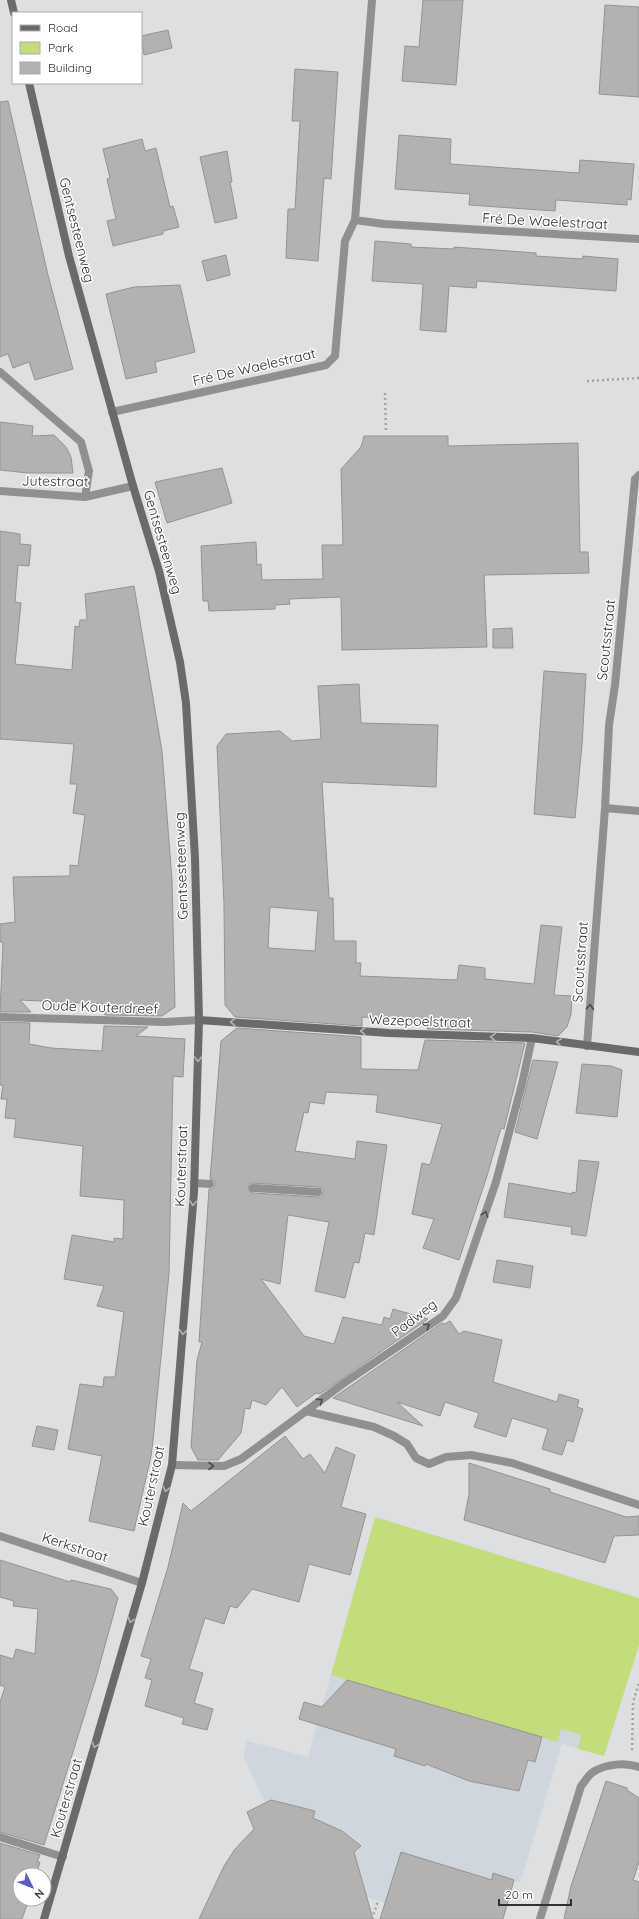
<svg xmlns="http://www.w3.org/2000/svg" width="639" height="1919" font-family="Quicksand,sans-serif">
<rect width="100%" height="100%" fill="#dedfe0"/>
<path fill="#cfd6dd" d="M 375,1517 L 639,1598 L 639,1645 L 604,1756 L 562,1744 L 520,1883 L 494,1873 L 492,1880 L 385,1903 L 361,1895 L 361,1874 L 357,1861 L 352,1853 L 360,1846 L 342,1831 L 321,1821 L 311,1819 L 275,1822 L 243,1756 L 247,1741 L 308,1757 Z"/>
<path fill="#c4dd7c" d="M 375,1517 L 639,1598 L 639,1645 L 604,1756 L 578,1749 L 581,1735 L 561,1729 L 557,1742 L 331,1675 Z"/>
<path fill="#b3b2b1" stroke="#949392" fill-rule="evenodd" d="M 423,0 L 463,0 L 456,85 L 402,81 L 405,46 L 419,47 Z
M 605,5 L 639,7 L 639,97 L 599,94 Z
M 168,30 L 172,48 L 144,55 L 141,36 Z
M 295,69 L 338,72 L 331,179 L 324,178 L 318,261 L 286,258 L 288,209 L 295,209 L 300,121 L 292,121 Z
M 8,101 L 48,275 L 73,369 L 35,380 L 29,362 L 13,368 L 8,354 L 0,357 L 0,102 Z
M 399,135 L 451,139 L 450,164 L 579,173 L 580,160 L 634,164 L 631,200 L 627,199 L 627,205 L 556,200 L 555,211 L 469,205 L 470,194 L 395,189 Z
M 142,139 L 145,151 L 156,148 L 170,207 L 173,206 L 179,227 L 163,231 L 163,234 L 113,246 L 107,221 L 116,219 L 107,179 L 110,178 L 103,149 Z
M 227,151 L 232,182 L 230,182 L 237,218 L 215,223 L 200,157 Z
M 375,241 L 411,244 L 411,247 L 454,249 L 454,247 L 536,253 L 536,256 L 582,259 L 583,256 L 618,259 L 616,291 L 477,281 L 476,288 L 449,286 L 446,332 L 420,330 L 423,284 L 372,281 Z
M 226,255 L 230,275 L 207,281 L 202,261 Z
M 180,285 L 195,352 L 155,362 L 157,372 L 126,379 L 106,294 L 134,287 Z
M 0,422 L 33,426 L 32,436 L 54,435 L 66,447 L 71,457 L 73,473 L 28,473 L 0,470 Z
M 364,436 L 448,436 L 448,446 L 578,443 L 580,552 L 588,552 L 589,573 L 484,575 L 487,647 L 342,650 L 341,597 L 289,599 L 290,604 L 275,605 L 275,609 L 209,611 L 208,601 L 203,601 L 201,546 L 256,542 L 257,565 L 261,564 L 262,580 L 323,579 L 322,545 L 343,545 L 341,469 L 361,447 Z
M 222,468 L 232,503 L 167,523 L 155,482 Z
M 0,531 L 20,534 L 20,544 L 31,545 L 29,566 L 18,565 L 15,602 L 21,603 L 15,664 L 72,670 L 75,626 L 79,627 L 80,620 L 87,620 L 85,594 L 134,586 L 162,751 L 172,880 L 175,1007 L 162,1016 L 105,1015 L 105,1006 L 103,1006 L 103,1004 L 20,1000 L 31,1012 L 0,1012 L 3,942 L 0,942 L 0,924 L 15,922 L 13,877 L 70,876 L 70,865 L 78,866 L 85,815 L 73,813 L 77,784 L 70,784 L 74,744 L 0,739 Z
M 512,628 L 513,648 L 493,648 L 493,629 Z
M 544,671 L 586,674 L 582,745 L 575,818 L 534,814 Z
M 359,684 L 361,723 L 438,725 L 436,787 L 322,782 L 329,898 L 333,898 L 334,941 L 356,941 L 356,963 L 361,963 L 360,976 L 457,980 L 459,965 L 485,968 L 485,979 L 534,984 L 541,925 L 562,927 L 554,995 L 572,996 L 571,1014 L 567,1027 L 558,1036 L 532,1032 L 427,1029 L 429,1021 L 362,1017 L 362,1026 L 235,1017 L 225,1005 L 224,905 L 217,746 L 226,734 L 280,731 L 292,741 L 321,739 L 318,686 ZM 270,907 L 318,911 L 315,951 L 268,948 Z
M 0,1022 L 30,1023 L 29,1044 L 51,1048 L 102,1051 L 104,1026 L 148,1027 L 136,1036 L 185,1039 L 183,1077 L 173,1076 L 169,1273 L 153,1441 L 151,1456 L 134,1531 L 89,1521 L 102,1456 L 68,1449 L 80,1384 L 103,1387 L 104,1377 L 115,1377 L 124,1312 L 97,1306 L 104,1286 L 64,1279 L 72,1235 L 114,1242 L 114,1238 L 123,1239 L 124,1200 L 80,1196 L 83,1146 L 14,1137 L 16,1119 L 5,1118 L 7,1099 L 1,1099 L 3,1085 L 0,1085 Z
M 237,1028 L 361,1037 L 361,1069 L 418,1070 L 425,1040 L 525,1043 L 504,1129 L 501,1128 L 486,1179 L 459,1260 L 423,1248 L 434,1219 L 412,1214 L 422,1163 L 430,1165 L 442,1124 L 376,1112 L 378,1095 L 326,1092 L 324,1104 L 310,1102 L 308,1113 L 304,1112 L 295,1151 L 355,1159 L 357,1141 L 387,1145 L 374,1235 L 365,1233 L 359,1263 L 354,1262 L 345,1298 L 315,1291 L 329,1222 L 288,1215 L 280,1284 L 261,1279 L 304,1336 L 334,1344 L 343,1317 L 382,1325 L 384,1317 L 390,1319 L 393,1309 L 428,1319 L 320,1394 L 316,1393 L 297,1407 L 282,1387 L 266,1405 L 252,1400 L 250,1409 L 245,1408 L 241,1433 L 218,1460 L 198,1460 L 191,1447 L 197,1360 L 202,1342 L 199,1342 L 209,1189 L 213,1189 L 215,1185 L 215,1181 L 210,1179 L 221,1041 ZM 250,1183 L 318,1187 L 323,1189 L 323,1193 L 321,1197 L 318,1197 L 253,1193 L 248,1190 Z
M 533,1060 L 558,1062 L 537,1139 L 515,1132 Z
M 582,1064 L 611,1066 L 622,1070 L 617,1117 L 576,1113 Z
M 579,1160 L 599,1162 L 586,1236 L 571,1234 L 572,1227 L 504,1217 L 509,1183 L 572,1194 L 572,1192 L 576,1193 Z
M 497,1260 L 533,1266 L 530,1288 L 493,1282 Z
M 450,1321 L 459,1334 L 464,1331 L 502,1340 L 493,1382 L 557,1402 L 559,1394 L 579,1400 L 577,1407 L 583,1409 L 573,1442 L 567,1440 L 562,1455 L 542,1449 L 548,1429 L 512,1418 L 506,1437 L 474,1427 L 479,1413 L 445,1402 L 440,1416 L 397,1402 L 423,1426 L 333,1398 L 442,1323 L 445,1324 Z
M 37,1426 L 58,1430 L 54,1450 L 32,1446 Z
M 285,1436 L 303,1459 L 310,1454 L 325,1473 L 336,1447 L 355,1455 L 341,1507 L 366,1514 L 350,1575 L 309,1564 L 299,1602 L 252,1589 L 237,1608 L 230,1606 L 224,1624 L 205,1618 L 189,1669 L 203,1673 L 194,1703 L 213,1709 L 207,1730 L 182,1724 L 184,1718 L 145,1706 L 152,1680 L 145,1678 L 151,1659 L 141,1656 L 168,1567 L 183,1503 L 191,1511 Z
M 469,1463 L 550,1489 L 550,1492 L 626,1517 L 639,1516 L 639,1535 L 614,1536 L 605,1563 L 464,1520 L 469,1494 Z
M 0,1560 L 70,1582 L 71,1580 L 111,1589 L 118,1598 L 96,1678 L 44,1845 L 0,1832 L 0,1702 L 5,1687 L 0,1685 L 0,1655 L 13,1659 L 16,1649 L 35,1654 L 38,1609 L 13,1606 L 14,1601 L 0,1597 Z
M 347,1680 L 542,1737 L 535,1762 L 528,1760 L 519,1791 L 469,1781 L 426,1764 L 425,1766 L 394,1756 L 396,1749 L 299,1719 L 304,1702 L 322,1707 Z
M 606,1781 L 627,1788 L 627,1790 L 639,1798 L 639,1862 L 633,1880 L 639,1882 L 639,1919 L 564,1919 L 571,1886 Z
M 271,1800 L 315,1811 L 313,1818 L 342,1831 L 361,1846 L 354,1852 L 373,1919 L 199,1919 L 224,1866 L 235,1849 L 254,1829 L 247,1812 Z
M 0,1843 L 40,1855 L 37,1862 L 40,1862 L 36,1875 L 20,1875 L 20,1899 L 29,1899 L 22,1919 L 0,1919 Z
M 401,1852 L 492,1880 L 493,1873 L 514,1880 L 503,1919 L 380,1919 Z"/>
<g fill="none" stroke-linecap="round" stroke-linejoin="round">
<path stroke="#a2a3a4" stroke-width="2.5" stroke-dasharray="2 3" stroke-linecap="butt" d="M 587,381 L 639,378
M 385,393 L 386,433
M 632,1750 L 633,1703 L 639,1682
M 372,1919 L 378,1901"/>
<path stroke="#909090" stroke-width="8" d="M 194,1183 L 210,1184
M 253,1188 L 318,1192
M 306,1411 L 374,1427 L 394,1436 L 407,1444 L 416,1458 L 429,1464 L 446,1457 L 471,1455 L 512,1463 L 639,1505
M 540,1919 L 581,1786 C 585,1782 588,1775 593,1772 C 606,1764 625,1762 639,1767"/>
<path stroke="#909090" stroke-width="8" d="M 355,220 L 372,0
M 0,372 L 81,442 L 89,471 L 85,497
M 112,412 L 326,365 L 335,356 L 345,241 L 355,220 L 384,224 L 639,239
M 0,491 L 85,497 L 133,486
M 605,808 L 639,811
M 0,1017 L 166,1022 L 199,1020
M 587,1046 L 605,808 L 609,725 L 615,685 L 635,479 L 639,475
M 172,1465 L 224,1466 L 241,1459 L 344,1383 L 443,1316 L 456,1298 L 496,1182 L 522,1084 L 532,1038
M 0,1536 L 142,1583
M 0,1837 L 63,1857"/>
<path stroke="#6b6a6a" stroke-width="8" d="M 11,0 L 14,13
M 29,83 L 69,256 L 133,486 L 159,571 L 180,662 L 186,703 L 195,858 L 199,1020 L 194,1192 L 172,1465 L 142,1583 L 44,1919
M 199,1020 L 389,1033 L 532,1038 L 639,1052"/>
</g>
<defs><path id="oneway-chevron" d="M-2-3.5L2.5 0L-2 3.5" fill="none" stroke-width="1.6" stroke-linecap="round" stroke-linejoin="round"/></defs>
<g stroke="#4c4d4d">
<use href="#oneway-chevron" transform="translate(590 1007) rotate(-86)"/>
<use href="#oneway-chevron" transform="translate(485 1214) rotate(-71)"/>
<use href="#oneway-chevron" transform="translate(427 1326) rotate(-34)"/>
<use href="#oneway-chevron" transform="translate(320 1401) rotate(-36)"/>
<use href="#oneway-chevron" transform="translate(211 1466)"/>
</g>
<g stroke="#b5b4b4">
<use href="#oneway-chevron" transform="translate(233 1022) rotate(-176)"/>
<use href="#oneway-chevron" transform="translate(363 1031) rotate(-176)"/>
<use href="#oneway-chevron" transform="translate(493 1037) rotate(-178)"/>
<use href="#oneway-chevron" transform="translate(559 1042) rotate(-172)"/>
<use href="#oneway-chevron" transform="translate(198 1059) rotate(92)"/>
<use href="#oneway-chevron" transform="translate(193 1203) rotate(95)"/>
<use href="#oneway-chevron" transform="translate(183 1332) rotate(95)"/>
<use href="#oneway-chevron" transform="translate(166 1489) rotate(104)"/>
<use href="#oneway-chevron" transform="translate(131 1620) rotate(106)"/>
<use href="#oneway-chevron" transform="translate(95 1745) rotate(107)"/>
</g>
<g text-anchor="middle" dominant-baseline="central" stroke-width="3" stroke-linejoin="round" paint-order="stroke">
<g font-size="14" fill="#2f3030" stroke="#fff">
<text transform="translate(545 221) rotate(3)">Fré De Waelestraat</text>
<text transform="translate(77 230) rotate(76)">Gentsesteenweg</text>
<text transform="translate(254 367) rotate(-13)">Fré De Waelestraat</text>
<text transform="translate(55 481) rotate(1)">Jutestraat</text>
<text transform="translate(163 542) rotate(74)">Gentsesteenweg</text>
<text transform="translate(606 640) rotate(-84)">Scoutsstraat</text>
<text transform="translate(181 866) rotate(-92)">Gentsesteenweg</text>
<text transform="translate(580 962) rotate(-86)">Scoutsstraat</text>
<text transform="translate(100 1007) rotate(2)">Oude Kouterdreef</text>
<text transform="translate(420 1021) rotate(2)">Wezepoelstraat</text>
<text transform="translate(181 1166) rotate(-88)">Kouterstraat</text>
<text transform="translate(414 1318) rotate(-37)">Padweg</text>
<text transform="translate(151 1486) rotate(-78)">Kouterstraat</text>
<text transform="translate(75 1547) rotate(18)">Kerkstraat</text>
<text transform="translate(66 1798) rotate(-74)">Kouterstraat</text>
</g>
</g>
<rect x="12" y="12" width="130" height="72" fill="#ffffff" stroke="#acacac"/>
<rect x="20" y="25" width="20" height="6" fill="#6b6a6a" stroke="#acacac"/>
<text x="48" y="32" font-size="12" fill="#2f3030">Road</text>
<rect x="20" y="42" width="20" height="12" fill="#c4dd7c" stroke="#acacac"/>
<text x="48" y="52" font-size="12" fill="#2f3030">Park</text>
<rect x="20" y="62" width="20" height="12" fill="#b3b2b1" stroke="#acacac"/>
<text x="48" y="72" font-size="12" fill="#2f3030">Building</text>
<g transform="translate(32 1887) rotate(133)"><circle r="19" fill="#ffffff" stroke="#acacac"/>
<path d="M0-3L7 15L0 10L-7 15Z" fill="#5d58d0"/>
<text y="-6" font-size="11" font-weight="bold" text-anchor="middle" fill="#2f3030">N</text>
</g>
<path d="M499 1899v6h72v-6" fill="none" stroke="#2f3030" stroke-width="2"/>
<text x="505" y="1899" font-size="12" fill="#2f3030" stroke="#ffffff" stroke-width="3" paint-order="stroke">20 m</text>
</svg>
